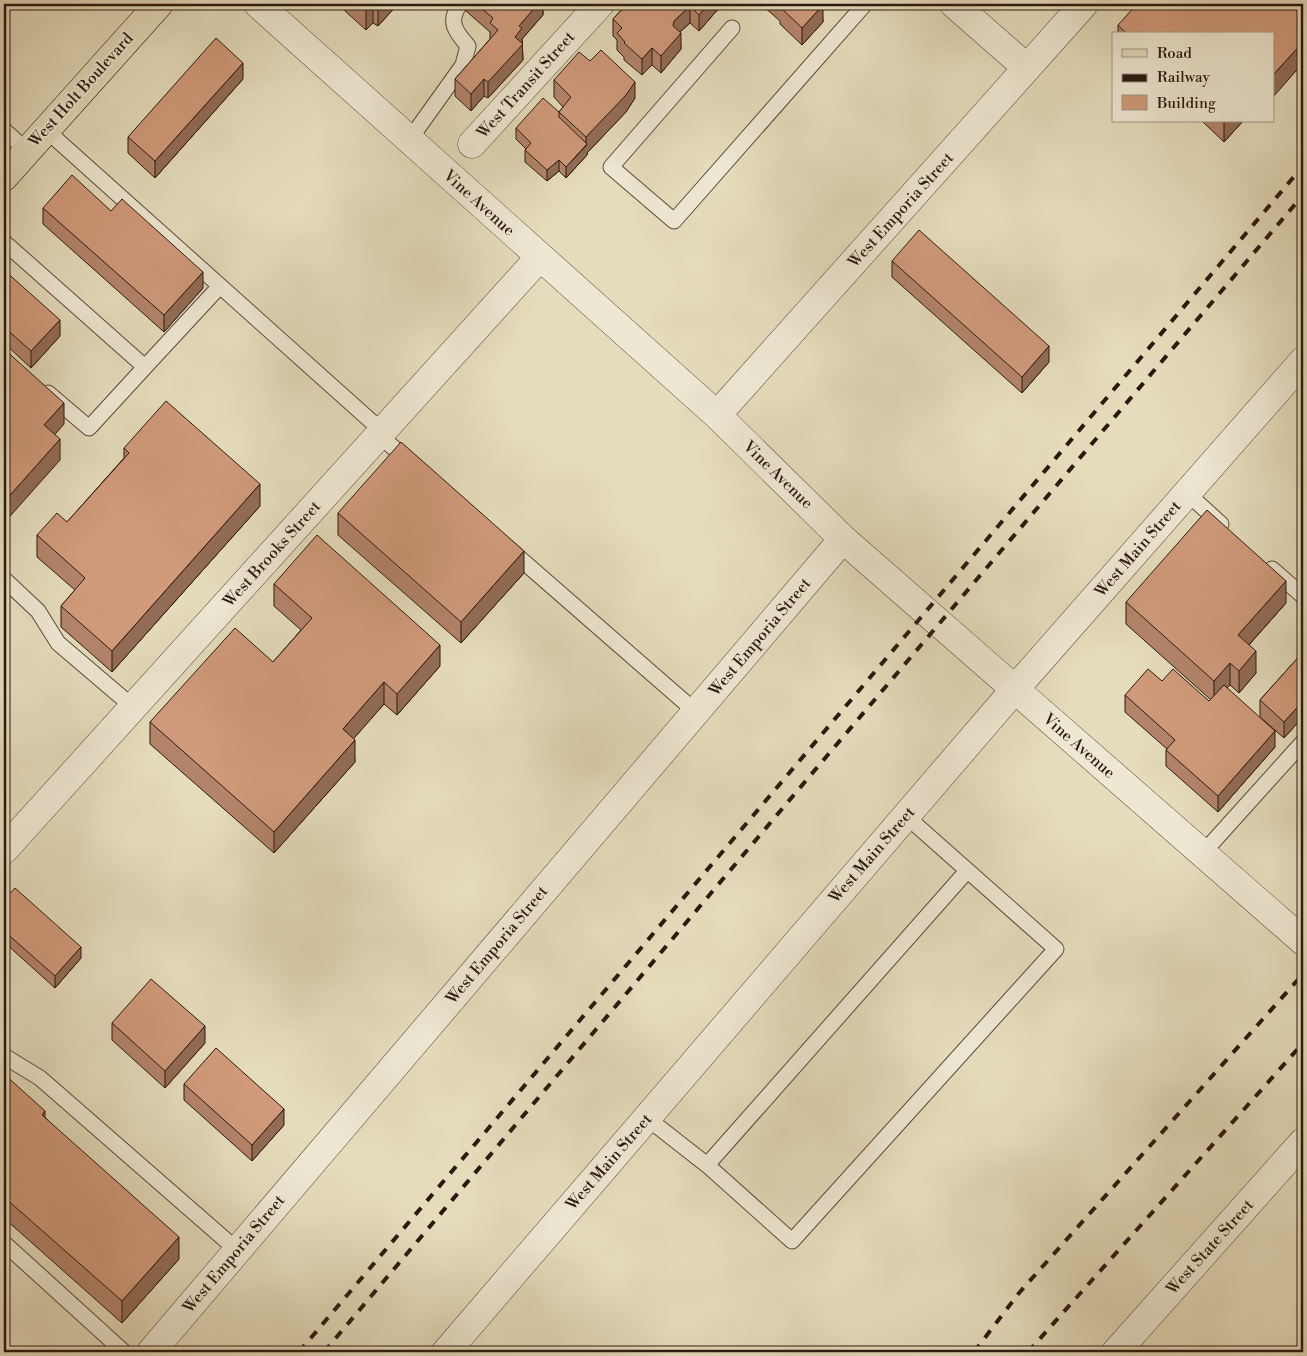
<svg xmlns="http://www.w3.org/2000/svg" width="1307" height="1356" font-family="'Libre Bodoni',serif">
<rect width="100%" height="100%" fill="#e5dcbc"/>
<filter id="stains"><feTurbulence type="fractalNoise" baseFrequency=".004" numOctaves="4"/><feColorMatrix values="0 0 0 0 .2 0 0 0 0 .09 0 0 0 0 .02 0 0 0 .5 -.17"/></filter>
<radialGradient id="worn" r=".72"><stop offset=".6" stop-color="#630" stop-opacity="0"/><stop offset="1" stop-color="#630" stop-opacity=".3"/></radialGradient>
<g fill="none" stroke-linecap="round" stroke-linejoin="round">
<defs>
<path id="lane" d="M 732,28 L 611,167 L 674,221 L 865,4
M 4,130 L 27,151
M 46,130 L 382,431
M 410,139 L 463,65 L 468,46 C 456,32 447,22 460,4
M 4,242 L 145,367 L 89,428 L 48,393
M 145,367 L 220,286
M 379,435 L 411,463
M 1187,493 L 1221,524
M 509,549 L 696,712
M 1272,569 L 1303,596
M 4,579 L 38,611 L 58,643 L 133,707
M 906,816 L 1056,949 L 792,1241 L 707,1165 L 967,871
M 1203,853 L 1303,742
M 4,1056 L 40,1078 L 237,1250
M 647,1118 L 707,1165
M 4,1243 L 124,1352"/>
<path id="street" d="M 258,4 L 717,415 L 843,539 L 1303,941
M 954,4 L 1027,68
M 472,144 L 600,4
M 717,415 L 1084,4
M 4,850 L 539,258
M 151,1352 L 843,539
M 446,1352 L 1015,689 L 1303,361
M 1116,1352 L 1303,1142"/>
<path id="primary" d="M 4,177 L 159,4"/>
</defs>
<use href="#lane" stroke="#5a493b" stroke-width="17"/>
<use href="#street" stroke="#5a493b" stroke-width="29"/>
<use href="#primary" stroke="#2c1810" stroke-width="29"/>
<use href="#lane" stroke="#eee8d3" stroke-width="15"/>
<use href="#street" stroke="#eee8d3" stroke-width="28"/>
<use href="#primary" stroke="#e5dcbc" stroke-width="28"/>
<path stroke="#2c1810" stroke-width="4" stroke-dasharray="9 9" stroke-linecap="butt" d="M 299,1352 L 1303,166
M 324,1352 L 787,803 L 1303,195
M 974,1352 L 1019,1293 L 1303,974
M 1028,1352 L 1303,1043"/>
</g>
<path fill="#b3846a" stroke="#2c1810" d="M 342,4 L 398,4 L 378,26 L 373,23 L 366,30 L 345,11 L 345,6 Z
M 466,4 L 543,4 L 543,15 L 522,39 L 523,60 L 488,98 L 484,96 L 471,111 L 455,96 L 455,79 L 490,39 L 490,32 L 466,11 Z
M 627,4 L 720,4 L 720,7 L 699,31 L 690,23 L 680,32 L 681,49 L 661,73 L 652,65 L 642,75 L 624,60 L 624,57 L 617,50 L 617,40 L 613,36 L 613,19 Z
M 755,4 L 821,4 L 823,22 L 802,45 L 780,24 L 780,21 L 770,12 L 759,4 L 757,5 Z
M 1118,25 L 1273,34 L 1118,34 Z
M 243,79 L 155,178 L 128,153 L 128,137 Z
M 554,80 L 635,98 L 626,112 L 587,153 L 587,155 L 566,178 L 559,171 L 547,181 L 525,162 L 525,150 L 526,149 L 516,139 L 516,128 L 559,112 L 563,107 L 554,97 Z
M 1202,121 L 1243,121 L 1224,142 Z
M 43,208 L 203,288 L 164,332 L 43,224 Z
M 892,261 L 1049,362 L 1022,393 L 892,277 Z
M 4,270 L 60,336 L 31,368 L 4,343 Z
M 124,448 L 260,506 L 112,672 L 61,627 L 61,606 L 75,590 L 37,557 L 37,535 L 67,522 L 124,458 Z
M 338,513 L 524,573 L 461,643 L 338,535 Z
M 274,584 L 440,666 L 397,715 L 384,704 L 353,739 L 355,762 L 274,853 L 150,744 L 150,722 L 273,662 L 301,630 L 274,606 Z
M 1126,602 L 1286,603 L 1249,645 L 1256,673 L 1239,693 L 1230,685 L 1227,688 L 1275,747 L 1218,812 L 1166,766 L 1166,750 L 1167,749 L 1125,712 L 1125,695 L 1162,681 L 1209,701 L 1211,700 L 1126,624 Z
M 1303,652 L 1303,717 L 1284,738 L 1260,717 L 1260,700 Z
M 4,900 L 81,958 L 55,988 L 4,942 Z
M 112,1023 L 205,1043 L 165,1088 L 112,1040 Z
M 4,1074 L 179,1259 L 122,1323 L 4,1218 Z
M 184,1084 L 284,1125 L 252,1161 L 184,1100 Z"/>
<path fill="#926c56" stroke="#2c1810" d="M 370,4 L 373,4 L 373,23 L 366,30 L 366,8 Z
M 379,4 L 398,4 L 378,26 L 378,5 Z
M 536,4 L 543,4 L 543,15 L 522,39 L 523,60 L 488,98 L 488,82 L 515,37 L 519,26 Z
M 708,4 L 720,4 L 720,7 L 699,31 L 699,15 Z
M 823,5 L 823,22 L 802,45 L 802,28 Z
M 690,6 L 690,23 L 674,37 L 681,33 L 681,49 L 661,73 L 661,56 L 674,21 Z
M 1303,42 L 1303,63 L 1273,97 L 1273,75 Z
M 652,48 L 652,65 L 642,75 L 642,59 Z
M 243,63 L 243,79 L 155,178 L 155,161 Z
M 484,79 L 484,96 L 471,111 L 471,94 Z
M 635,82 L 635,98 L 626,112 L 587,153 L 587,155 L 566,178 L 566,167 L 586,146 L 586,137 Z
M 1224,121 L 1243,121 L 1224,142 Z
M 559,160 L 559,171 L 547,181 L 547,170 Z
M 203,272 L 203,288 L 164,332 L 164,315 Z
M 60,320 L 60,336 L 31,368 L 31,351 Z
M 1049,346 L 1049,362 L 1022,393 L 1022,377 Z
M 64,403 L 64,424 L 44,447 L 44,425 Z
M 60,439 L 60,460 L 4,523 L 4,502 Z
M 260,484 L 260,506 L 112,672 L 112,651 Z
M 524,551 L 524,573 L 461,643 L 461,622 Z
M 1286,581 L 1286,603 L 1238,657 L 1238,635 Z
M 440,645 L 440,666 L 397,715 L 397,694 Z
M 1256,651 L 1256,673 L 1239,693 L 1239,671 Z
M 1230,663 L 1230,685 L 1214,702 L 1214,681 Z
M 384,682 L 384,704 L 343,751 L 343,729 Z
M 1303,701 L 1303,717 L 1284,738 L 1284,722 Z
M 1275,731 L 1275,747 L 1218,812 L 1218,796 Z
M 355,740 L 355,762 L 274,853 L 274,832 Z
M 81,947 L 81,958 L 55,988 L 55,976 Z
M 205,1026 L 205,1043 L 165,1088 L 165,1071 Z
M 284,1109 L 284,1125 L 252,1161 L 252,1145 Z
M 45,1111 L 45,1132 L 42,1115 Z
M 179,1237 L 179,1259 L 122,1323 L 122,1301 Z"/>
<path fill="#d09a7b" stroke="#2c1810" d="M 361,4 L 370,4 L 366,8 Z
M 476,4 L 538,4 L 519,26 L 522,28 L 515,37 L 523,44 L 488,82 L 484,79 L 471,94 L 455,79 L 498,30 L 490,23 L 493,18 Z
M 627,4 L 708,4 L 699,15 L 690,6 L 674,21 L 673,26 L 681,33 L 661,56 L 652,48 L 642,59 L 624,43 L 625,42 L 617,33 L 622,28 L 613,19 Z
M 779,4 L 821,4 L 823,5 L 802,28 L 780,7 L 782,6 Z
M 1137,4 L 1290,4 L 1303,16 L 1303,42 L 1273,75 L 1273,34 L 1127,34 L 1118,25 Z
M 216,38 L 243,63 L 155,161 L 128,137 Z
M 601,50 L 635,82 L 626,95 L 586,137 L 559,112 L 571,97 L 554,80 L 579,52 L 590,61 Z
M 543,98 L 559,112 L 559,117 L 587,144 L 566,167 L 559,160 L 547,170 L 525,150 L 531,143 L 516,128 Z
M 72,175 L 111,211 L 122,199 L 203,272 L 164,315 L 43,208 Z
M 919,230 L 1049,346 L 1022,377 L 892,261 Z
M 4,270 L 60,320 L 31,351 L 4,327 Z
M 4,349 L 64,403 L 44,425 L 60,439 L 4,502 Z
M 166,401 L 260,484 L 112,651 L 61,606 L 85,578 L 37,535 L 57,513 L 67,522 L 129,453 L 124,448 Z
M 401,442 L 524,551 L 461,622 L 338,513 Z
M 1207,510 L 1286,581 L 1238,635 L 1256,651 L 1239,671 L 1230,663 L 1214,681 L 1126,602 Z
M 317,535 L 440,645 L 397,694 L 384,682 L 343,729 L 355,740 L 274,832 L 150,722 L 235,628 L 273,662 L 312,618 L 274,584 Z
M 1303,652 L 1303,701 L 1284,722 L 1260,700 Z
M 1148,669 L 1162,681 L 1173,669 L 1209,701 L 1224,685 L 1275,731 L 1218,796 L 1166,750 L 1175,740 L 1125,695 Z
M 15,888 L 81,947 L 55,976 L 4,931 L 4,900 Z
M 151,979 L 205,1026 L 165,1071 L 112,1023 Z
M 216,1048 L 284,1109 L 252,1145 L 184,1084 Z
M 4,1074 L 45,1111 L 42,1115 L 179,1237 L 122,1301 L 4,1197 Z"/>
<g text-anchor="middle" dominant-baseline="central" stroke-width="4" stroke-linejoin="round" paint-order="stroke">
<g font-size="16" fill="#2c1810" stroke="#eee8d3">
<text transform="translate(526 85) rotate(-48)">West Transit Street</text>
<text transform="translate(81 90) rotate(-48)">West Holt Boulevard</text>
<text transform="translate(479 203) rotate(42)">Vine Avenue</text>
<text transform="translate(901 210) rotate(-48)">West Emporia Street</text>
<text transform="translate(778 475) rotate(44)">Vine Avenue</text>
<text transform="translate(1138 549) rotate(-49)">West Main Street</text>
<text transform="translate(272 554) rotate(-48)">West Brooks Street</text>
<text transform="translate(760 637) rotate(-50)">West Emporia Street</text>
<text transform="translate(1079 746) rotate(41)">Vine Avenue</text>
<text transform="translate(872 855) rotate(-49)">West Main Street</text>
<text transform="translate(497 945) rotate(-50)">West Emporia Street</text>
<text transform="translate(609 1162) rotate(-49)">West Main Street</text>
<text transform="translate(1210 1247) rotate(-48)">West State Street</text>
<text transform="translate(234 1254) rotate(-50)">West Emporia Street</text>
</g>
</g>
<rect width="1307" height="1356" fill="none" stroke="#e5dcbc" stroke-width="20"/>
<rect x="5" y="5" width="1297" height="1346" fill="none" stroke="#2c1810" stroke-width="2.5"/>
<rect x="10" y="10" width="1287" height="1336" fill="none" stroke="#2c1810"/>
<rect x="1112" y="32" width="162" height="90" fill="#eee8d3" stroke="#a09585"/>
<rect x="1122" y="49" width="25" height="8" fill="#e5dcbc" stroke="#a09585"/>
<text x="1157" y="58" font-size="15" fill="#2c1810">Road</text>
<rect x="1122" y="74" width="25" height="8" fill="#2c1810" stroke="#a09585"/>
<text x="1157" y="82" font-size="15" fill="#2c1810">Railway</text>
<rect x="1122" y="95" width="25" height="15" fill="#d09a7b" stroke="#a09585"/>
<text x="1157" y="108" font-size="15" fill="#2c1810">Building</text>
<rect width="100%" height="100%" filter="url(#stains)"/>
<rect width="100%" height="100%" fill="url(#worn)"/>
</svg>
